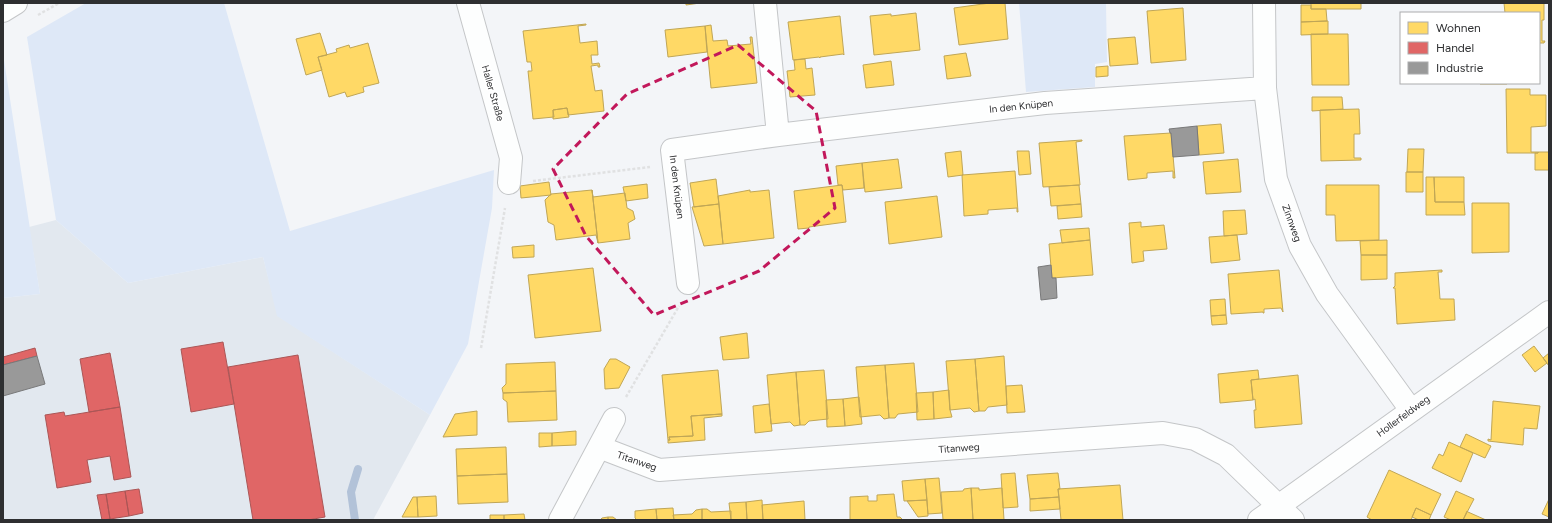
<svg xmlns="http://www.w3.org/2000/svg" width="1552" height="523" font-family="Figtree,sans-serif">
<rect width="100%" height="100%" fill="#f3f5f8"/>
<path fill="#e2e8ef" d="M 56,220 L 128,283 L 263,257 L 278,316 L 430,415 L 373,520 L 3,520 L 3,298 L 40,294 L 29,227 Z"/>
<path fill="#dee8f7" d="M 86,3 L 224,3 L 290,231 L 494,170 L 492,208 L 468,344 L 430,415 L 277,316 L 263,257 L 128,283 L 56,220 L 27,37 Z
M 1019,3 L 1106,3 L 1107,62 L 1095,64 L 1095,87 L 1026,92 Z
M 3,60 L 4,60 L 40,294 L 3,298 Z"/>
<path fill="#ffd966" stroke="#c0a656" d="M 686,3 L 700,3 L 686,5 Z
M 990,3 L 1005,3 L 1008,39 L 959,45 L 954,8 Z
M 1311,3 L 1361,3 L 1361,9 L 1311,9 Z
M 1504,3 L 1544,3 L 1544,20 L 1542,20 L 1542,41 L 1545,41 L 1544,43 L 1539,43 L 1539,13 L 1505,13 Z
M 1301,5 L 1311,5 L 1311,9 L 1326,9 L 1327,21 L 1301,22 Z
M 1183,8 L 1186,60 L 1151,63 L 1147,11 Z
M 916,13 L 920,50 L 874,55 L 870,16 L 891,14 L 891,16 Z
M 840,16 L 844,55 L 843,54 L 820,57 L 820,58 L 819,57 L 793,60 L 788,22 Z
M 1327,21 L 1328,21 L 1328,34 L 1301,35 L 1301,22 Z
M 586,24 L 586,25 L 578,26 L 580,43 L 597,41 L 598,55 L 591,55 L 592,64 L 599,63 L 600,67 L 598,67 L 598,65 L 591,66 L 595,91 L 602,90 L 604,111 L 568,115 L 567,108 L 553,110 L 554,117 L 533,119 L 528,71 L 532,71 L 531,62 L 527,62 L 523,31 Z
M 711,25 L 713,41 L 727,40 L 728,46 L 751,44 L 750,37 L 752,37 L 757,83 L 711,88 L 705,26 Z
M 705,26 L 707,52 L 668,57 L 665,30 Z
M 320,33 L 327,55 L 318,57 L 322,70 L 306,75 L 296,39 Z
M 1348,34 L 1349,85 L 1312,85 L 1311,34 Z
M 1135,37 L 1138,64 L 1110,66 L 1108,39 Z
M 368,43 L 379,83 L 363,87 L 364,92 L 347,97 L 345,92 L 329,97 L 318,57 L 337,52 L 336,49 L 349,45 L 350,48 Z
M 966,53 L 971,76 L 947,79 L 944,56 Z
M 805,59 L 806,69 L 812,68 L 815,95 L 790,97 L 787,71 L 795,70 L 794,60 Z
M 891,61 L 894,85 L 866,88 L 863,65 Z
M 1108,66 L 1108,76 L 1096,77 L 1096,67 Z
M 1480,83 L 1507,83 L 1507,84 L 1480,84 Z
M 1506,89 L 1530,89 L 1530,95 L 1546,95 L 1546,126 L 1531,127 L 1531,152 L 1538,152 L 1538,153 L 1507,153 Z
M 1312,97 L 1342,97 L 1343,109 L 1312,111 Z
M 567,108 L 569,117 L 553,119 L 553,110 Z
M 1359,109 L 1360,134 L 1354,134 L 1354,158 L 1361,158 L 1361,160 L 1321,161 L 1320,110 Z
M 1221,124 L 1224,153 L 1199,155 L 1197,126 Z
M 1171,133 L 1175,178 L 1173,178 L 1173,171 L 1147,173 L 1147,178 L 1128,180 L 1124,136 Z
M 1082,140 L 1082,141 L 1076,142 L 1080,185 L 1043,187 L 1039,143 Z
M 1408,149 L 1424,149 L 1423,172 L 1407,172 Z
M 961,151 L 963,175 L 948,177 L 945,153 Z
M 1017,151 L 1029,151 L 1031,174 L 1019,175 Z
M 1538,152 L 1549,152 L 1549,170 L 1535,170 L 1535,153 L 1538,153 Z
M 898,159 L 902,188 L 865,192 L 862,163 Z
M 1238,159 L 1241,192 L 1206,194 L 1203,162 Z
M 862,163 L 864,188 L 843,190 L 842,185 L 838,185 L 836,166 Z
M 1015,171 L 1018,212 L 1017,212 L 1017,208 L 988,210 L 988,214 L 964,216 L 962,175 Z
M 1406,172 L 1423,172 L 1423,192 L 1406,192 Z
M 1426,177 L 1434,177 L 1435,202 L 1464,202 L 1465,215 L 1426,215 Z
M 1434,177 L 1464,177 L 1464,202 L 1435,202 Z
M 716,179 L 719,204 L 694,207 L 690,183 Z
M 549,182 L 551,195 L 521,198 L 520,186 Z
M 647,184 L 648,198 L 626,201 L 623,187 Z
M 842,185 L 846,222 L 809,227 L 809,228 L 798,229 L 794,191 Z
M 1079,185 L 1081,204 L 1051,206 L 1049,187 Z
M 1326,185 L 1379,185 L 1379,240 L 1336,241 L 1335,215 L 1326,215 Z
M 592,190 L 598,243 L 596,235 L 556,240 L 554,225 L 548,222 L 545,200 L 551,194 Z
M 592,190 L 593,197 L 625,193 L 627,208 L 633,211 L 635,219 L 628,223 L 630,239 L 598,243 Z
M 750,190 L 750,192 L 769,190 L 774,238 L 723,244 L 718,196 Z
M 937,196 L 942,237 L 889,244 L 885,202 Z
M 1472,203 L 1509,203 L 1509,252 L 1472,253 Z
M 719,204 L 723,244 L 704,246 L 692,207 Z
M 1081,204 L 1082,217 L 1058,219 L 1057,206 Z
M 1245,210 L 1247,234 L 1224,236 L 1223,211 Z
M 1141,222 L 1141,227 L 1164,225 L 1167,249 L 1143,251 L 1144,261 L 1132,263 L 1129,223 Z
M 1089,228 L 1090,240 L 1062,243 L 1060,230 Z
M 1237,235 L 1240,260 L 1211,263 L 1209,237 Z
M 1090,240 L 1093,275 L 1052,278 L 1049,244 Z
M 1387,240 L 1387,255 L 1361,255 L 1360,241 Z
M 534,245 L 534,257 L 513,258 L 512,247 Z
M 1361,255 L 1387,255 L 1387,279 L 1361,280 Z
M 593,268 L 601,331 L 535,338 L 528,275 Z
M 1279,270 L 1283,312 L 1281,308 L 1264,309 L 1264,313 L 1263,313 L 1263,312 L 1231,314 L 1228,274 Z
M 1442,270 L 1442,272 L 1438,272 L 1440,299 L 1454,299 L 1455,320 L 1397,324 L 1395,288 L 1393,288 L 1395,286 L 1395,273 Z
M 1225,299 L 1226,315 L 1211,316 L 1210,300 Z
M 1226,315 L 1227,324 L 1212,325 L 1211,316 Z
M 747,333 L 749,358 L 723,360 L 720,337 Z
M 1534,346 L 1547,363 L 1535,372 L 1522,355 Z
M 1549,353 L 1549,366 L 1543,358 Z
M 1004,356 L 1007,405 L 988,407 L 985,411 L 979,411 L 975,359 Z
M 610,359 L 616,359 L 630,367 L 619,388 L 605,389 L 604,369 Z
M 975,359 L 979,411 L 974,412 L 970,408 L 950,410 L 946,361 Z
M 555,362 L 556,391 L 503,393 L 502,388 L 506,384 L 506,364 Z
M 914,363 L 918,412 L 898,414 L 895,418 L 889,418 L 885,365 Z
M 885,365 L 889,418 L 884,419 L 880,415 L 860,417 L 856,367 Z
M 718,370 L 722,414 L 691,416 L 693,436 L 669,437 L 670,440 L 668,440 L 662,375 Z
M 824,370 L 828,419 L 809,421 L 805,425 L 800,425 L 796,372 Z
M 1258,370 L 1259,379 L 1251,380 L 1253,400 L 1220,403 L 1218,374 Z
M 796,372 L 800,425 L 794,426 L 790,422 L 771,424 L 767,375 Z
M 1298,375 L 1302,424 L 1255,428 L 1254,410 L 1256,410 L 1255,399 L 1253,400 L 1251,380 Z
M 1022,385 L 1025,412 L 1007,413 L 1006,386 Z
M 949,390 L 950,410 L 952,417 L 934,419 L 933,392 Z
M 556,391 L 557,420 L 508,422 L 507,402 L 503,399 L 503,393 Z
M 933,392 L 934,419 L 917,420 L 916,393 Z
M 859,397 L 862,424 L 845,426 L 843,399 Z
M 843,399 L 845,426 L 827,427 L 826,400 Z
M 1493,401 L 1540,406 L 1537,429 L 1524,428 L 1523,445 L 1488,441 L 1488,439 L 1491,440 Z
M 769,404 L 772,431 L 755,433 L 753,406 Z
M 477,411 L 477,435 L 443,437 L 455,414 Z
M 722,414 L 722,416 L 704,418 L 705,440 L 668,443 L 668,440 L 670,440 L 669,437 L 693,436 L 691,416 Z
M 576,431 L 576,445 L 552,446 L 552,433 Z
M 539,433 L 552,433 L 552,446 L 539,447 Z
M 1466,434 L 1491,446 L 1485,458 L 1460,447 Z
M 1449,442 L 1473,453 L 1461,482 L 1432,468 L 1439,454 L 1443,456 Z
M 506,447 L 507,474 L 457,476 L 456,449 Z
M 1389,470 L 1441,494 L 1431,515 L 1416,508 L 1411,520 L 1372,520 L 1367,517 Z
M 1015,473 L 1018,507 L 1003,508 L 1001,474 Z
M 1058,473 L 1060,489 L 1058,489 L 1059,497 L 1030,499 L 1027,475 Z
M 507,474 L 508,502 L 458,504 L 457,476 Z
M 939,478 L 942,513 L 928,514 L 925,479 Z
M 925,479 L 927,500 L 904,501 L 902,481 Z
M 1120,485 L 1123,520 L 1061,520 L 1058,489 Z
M 971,488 L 973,520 L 943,520 L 941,492 L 963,491 L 964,489 Z
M 971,488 L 979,488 L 979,490 L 1002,488 L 1004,520 L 973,520 Z
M 1456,491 L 1474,499 L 1463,520 L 1451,520 L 1444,517 Z
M 894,494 L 897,517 L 900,517 L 903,520 L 850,520 L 850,497 L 868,496 L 868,501 L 877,501 L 877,495 Z
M 436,496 L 437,516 L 418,517 L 417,497 Z
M 413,497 L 417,497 L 418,517 L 402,517 Z
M 1059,497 L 1060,509 L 1030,511 L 1030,499 Z
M 1549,499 L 1549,517 L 1542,514 Z
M 762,500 L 763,520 L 747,520 L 746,502 Z
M 927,500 L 928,516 L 918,517 L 907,501 Z
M 804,501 L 805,520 L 763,520 L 762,505 Z
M 746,502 L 747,520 L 731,520 L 729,503 Z
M 673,508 L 674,520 L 657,520 L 656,509 Z
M 1416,508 L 1431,515 L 1429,520 L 1419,520 L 1412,517 Z
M 656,509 L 657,520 L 637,520 L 635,518 L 635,511 Z
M 702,509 L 702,520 L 674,520 L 673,515 L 692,514 L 696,510 Z
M 702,509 L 707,509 L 711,512 L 731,511 L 731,520 L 702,520 Z
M 1467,511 L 1468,512 L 1486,520 L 1463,520 Z
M 524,514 L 525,520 L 504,520 L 504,515 Z
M 490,515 L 504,515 L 504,520 L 490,520 Z
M 608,517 L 608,520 L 600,520 L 602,518 Z
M 608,517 L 613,517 L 617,520 L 608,520 Z"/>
<path fill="#e06666" stroke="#ab5656" d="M 223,342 L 234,404 L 191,412 L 181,349 Z
M 35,348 L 37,356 L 3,365 L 3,357 Z
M 110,353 L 120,407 L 89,412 L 80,359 Z
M 298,355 L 325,517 L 308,520 L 253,520 L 228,367 Z
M 120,407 L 131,477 L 114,480 L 110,456 L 87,460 L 91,482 L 57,488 L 45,415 L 64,412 L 65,416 Z
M 139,489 L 143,513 L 129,516 L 125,491 Z
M 125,491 L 129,516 L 110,519 L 106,494 Z
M 106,494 L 110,519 L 102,520 L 97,495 Z"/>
<path fill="#999" stroke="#79797a" d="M 1197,126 L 1199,155 L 1173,157 L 1171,133 L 1170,133 L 1169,129 Z
M 1051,265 L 1052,278 L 1056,278 L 1057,298 L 1041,300 L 1038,267 Z
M 37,356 L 45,384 L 3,396 L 3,365 Z"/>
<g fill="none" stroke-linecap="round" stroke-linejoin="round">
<path stroke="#b2c2d8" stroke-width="8" d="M 355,520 L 351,492 L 358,469"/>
<defs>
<path id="minor" d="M 468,3 L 511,158 L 509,183
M 765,3 L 778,135
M 1264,3 L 1265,88 L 1276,179 L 1300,246 L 1327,294 L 1411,410
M 688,283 L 672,150 L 778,135 L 1045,103 L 1265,88
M 599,447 L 659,470 L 1163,433 L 1195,439 L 1226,455 L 1293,520
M 560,520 L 614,419
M 1259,520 L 1549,312"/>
<path id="tertiary" d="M 3,11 L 16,3"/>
</defs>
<use href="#minor" stroke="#c4c6c8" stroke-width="24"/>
<use href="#tertiary" stroke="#c4c6c8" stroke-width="24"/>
<path stroke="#e0e1e2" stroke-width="2.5" stroke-dasharray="3 2" stroke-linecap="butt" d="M 38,15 L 59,3
M 533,181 L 650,167
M 481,348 L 505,208
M 626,397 L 679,306"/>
<use href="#minor" stroke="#fdfefe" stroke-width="22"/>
<use href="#tertiary" stroke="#fdfefe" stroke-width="22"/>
</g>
<path fill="none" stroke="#c2185b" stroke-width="3" stroke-dasharray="8 5" stroke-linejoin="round" d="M 738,45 L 816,111 L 835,208 L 759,271 L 654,315 L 586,236 L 553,169 L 627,94 Z"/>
<g text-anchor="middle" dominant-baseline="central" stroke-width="4" stroke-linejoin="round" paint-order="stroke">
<g font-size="10" fill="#2e2f31" stroke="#fff">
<text transform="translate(493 93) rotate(74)">Haller Straße</text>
<text transform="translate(1021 106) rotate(-6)">In den Knüpen</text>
<text transform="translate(677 187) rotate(83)">In den Knüpen</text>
<text transform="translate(1292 223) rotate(70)">Zinnweg</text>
<text transform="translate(1403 416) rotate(-36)">Hollerfeldweg</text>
<text transform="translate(959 448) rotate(-4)">Titanweg</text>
<text transform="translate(637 461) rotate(19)">Titanweg</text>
</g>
</g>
<rect width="1552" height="523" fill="none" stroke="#2e2f31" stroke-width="8"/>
<rect x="1400" y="12" width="140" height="72" fill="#ffffff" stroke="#abacad"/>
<rect x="1408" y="22" width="20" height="12" fill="#ffd966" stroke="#abacad"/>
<text x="1436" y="32" font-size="12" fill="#2e2f31">Wohnen</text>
<rect x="1408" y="42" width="20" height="12" fill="#e06666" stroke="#abacad"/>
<text x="1436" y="52" font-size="12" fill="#2e2f31">Handel</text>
<rect x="1408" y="62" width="20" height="12" fill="#999999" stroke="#abacad"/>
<text x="1436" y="72" font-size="12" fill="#2e2f31">Industrie</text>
</svg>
